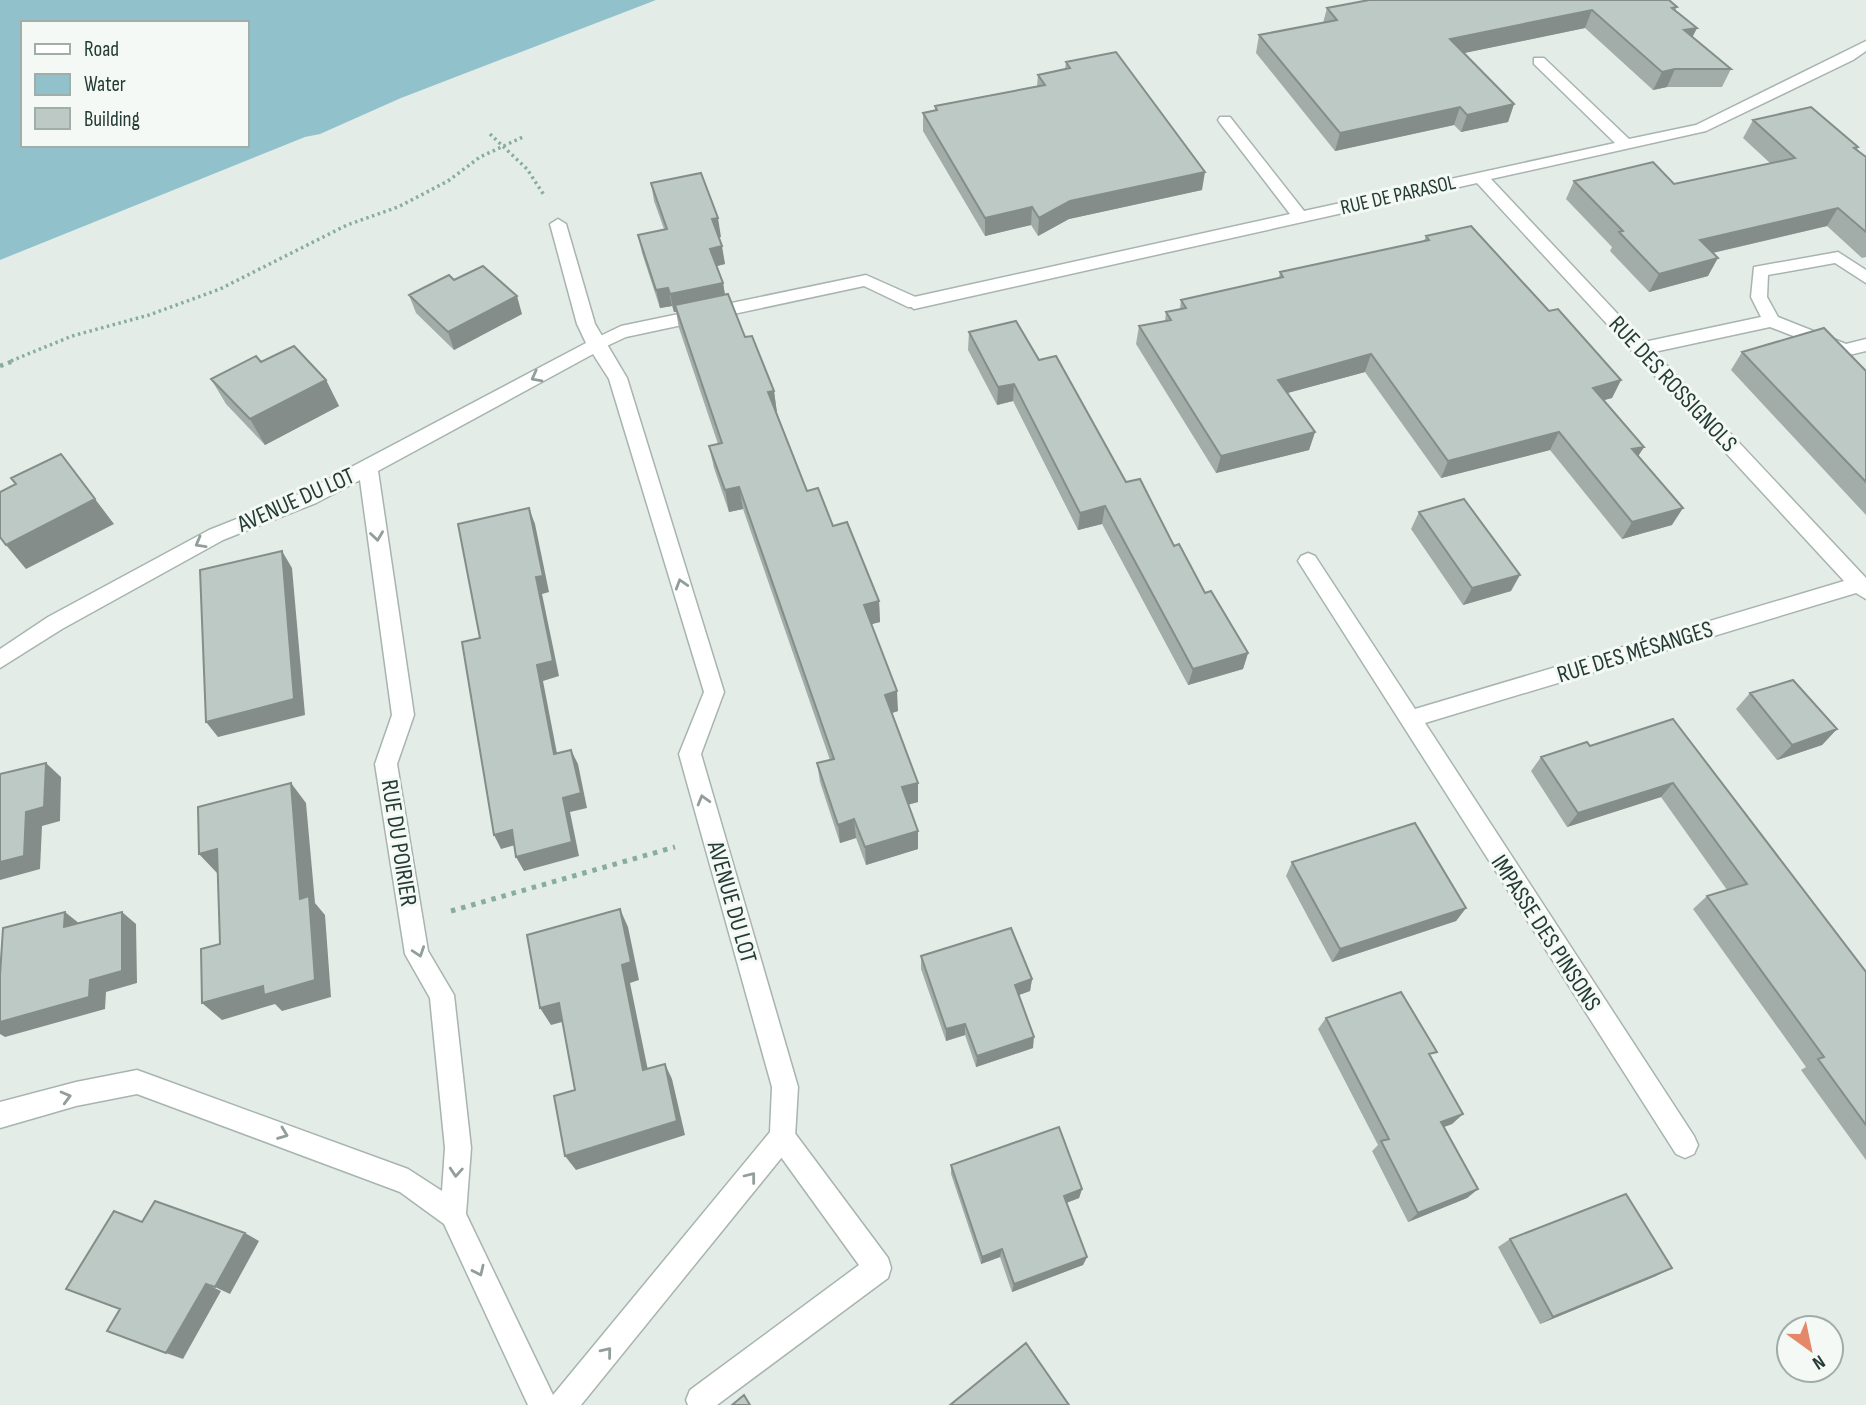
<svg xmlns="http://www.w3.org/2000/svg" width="1866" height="1405" font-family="'Sofia Sans Condensed',sans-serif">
<rect width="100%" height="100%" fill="#e4ece8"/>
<path fill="#91c2cc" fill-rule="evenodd" d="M 0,0 L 656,0 L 401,98 L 320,134 L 305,137 L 0,260 ZM 23,23 L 247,23 L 247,145 L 23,145 Z"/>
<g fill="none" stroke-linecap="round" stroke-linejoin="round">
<defs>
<path id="lane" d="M 866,275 L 920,299 L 922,303 L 920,307 L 908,307 L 864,286 L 626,337 L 596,351 L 587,345 L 590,341 L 621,326 Z
M 782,1124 L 791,1128 L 888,1258 L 891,1268 L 888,1278 L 717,1405 L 688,1405 L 686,1400 L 690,1390 L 859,1265 L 773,1146 L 769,1137 L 773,1128 Z"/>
<path id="street" d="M 1866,41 L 1866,51 L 1853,60 L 1706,131 L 1491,179 L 1644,342 L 1761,317 L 1751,297 L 1754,267 L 1838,252 L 1866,270 L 1866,283 L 1835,263 L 1768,275 L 1767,297 L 1778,317 L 1846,344 L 1866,339 L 1866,351 L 1845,356 L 1770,327 L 1654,352 L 1866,578 L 1866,599 L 1856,593 L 1425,723 L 1694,1136 L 1698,1145 L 1694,1154 L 1685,1158 L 1676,1154 L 1298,561 L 1301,556 L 1308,553 L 1315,556 L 1415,709 L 1844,581 L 1477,183 L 914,309 L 906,303 L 914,297 L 1290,214 L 1220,123 L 1218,120 L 1220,117 L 1230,117 L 1304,211 L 1615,143 L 1534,64 L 1534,58 L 1544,58 L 1629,139 L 1696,125 Z
M 558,219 L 566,224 L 595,324 L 627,378 L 724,692 L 701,754 L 798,1087 L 795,1137 L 791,1146 L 581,1405 L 528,1405 L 444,1224 L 400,1192 L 137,1094 L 76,1106 L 0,1128 L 0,1102 L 76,1082 L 137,1070 L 408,1169 L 442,1191 L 445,1148 L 430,998 L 405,954 L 375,764 L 392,715 L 360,480 L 316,503 L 223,540 L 62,629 L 0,668 L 0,649 L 48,617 L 209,530 L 302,493 L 586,343 L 577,324 L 550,224 ZM 593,354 L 609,379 L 704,692 L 679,754 L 772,1087 L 770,1132 L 553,1395 L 466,1214 L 471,1148 L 454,995 L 428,951 L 397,764 L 414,715 L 378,471 Z"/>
</defs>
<use href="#lane" stroke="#a7b4af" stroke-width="3"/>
<use href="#street" stroke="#a7b4af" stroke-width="3"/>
<path stroke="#87ada1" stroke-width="3.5" stroke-dasharray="2.5 3.5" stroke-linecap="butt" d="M 490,134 L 527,169 L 544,195
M 11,361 L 72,336 L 149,315 L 220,289 L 347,225 L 398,207 L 448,181 L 480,157 L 523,137"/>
<path stroke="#87ada1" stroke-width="4.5" stroke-dasharray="3.5 5" stroke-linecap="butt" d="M 0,366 L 16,360"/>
<path stroke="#87ada1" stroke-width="5" stroke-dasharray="4.5 6" stroke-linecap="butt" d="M 451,911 L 675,847"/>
<use href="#lane" fill="#fff" fill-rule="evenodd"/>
<use href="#street" fill="#fff" fill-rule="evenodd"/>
</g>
<path fill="#a2ada9" d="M 1677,7 L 1675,10 L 1697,28 L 1692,37 L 1731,69 L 1722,87 L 1667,87 L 1653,90 L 1585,28 L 1464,53 L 1514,104 L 1508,122 L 1461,132 L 1454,125 L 1335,151 L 1256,53 L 1259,35 L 1323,23 L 1327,8 Z
M 1066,62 L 1202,190 L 1069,219 L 1038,236 L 1031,225 L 985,236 L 923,131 L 923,113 L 935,110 L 935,106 L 1037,86 L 1038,75 L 1065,69 Z
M 1753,120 L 1858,147 L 1857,150 L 1866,157 L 1866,257 L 1862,258 L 1827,226 L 1713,253 L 1708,276 L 1649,292 L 1610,251 L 1612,247 L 1566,199 L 1574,181 L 1674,184 L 1770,163 L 1743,138 Z
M 651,183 L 721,237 L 719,237 L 725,264 L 717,266 L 723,283 L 725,295 L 745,337 L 774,391 L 777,413 L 807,491 L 833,526 L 879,601 L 880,622 L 871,624 L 898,711 L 892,713 L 918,802 L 908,805 L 918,831 L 918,849 L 866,865 L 856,838 L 840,843 L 820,782 L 817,763 L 830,760 L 743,509 L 729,512 L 714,468 L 709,446 L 718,444 L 679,328 L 676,312 L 674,312 L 672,306 L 660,308 L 642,253 L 638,235 L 664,229 L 654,201 Z
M 1426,236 L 1549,311 L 1621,380 L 1612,398 L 1603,400 L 1644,447 L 1638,456 L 1672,525 L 1622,539 L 1550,450 L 1441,478 L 1365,372 L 1287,393 L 1315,432 L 1309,450 L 1216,473 L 1136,344 L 1139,326 L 1165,321 L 1166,312 L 1180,309 L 1181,300 L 1279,278 L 1280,272 L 1424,241 Z
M 454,280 L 522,314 L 454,350 L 416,313 L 409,295 Z
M 969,332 L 1039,360 L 1126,482 L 1174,546 L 1205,593 L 1248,653 L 1243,669 L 1188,685 L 1102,524 L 1078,530 L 1013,401 L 997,405 L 968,350 Z
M 1742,352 L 1866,371 L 1866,515 L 1731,370 Z
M 261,362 L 326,380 L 339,406 L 265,445 L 226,404 L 211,379 Z
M 1419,512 L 1511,591 L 1463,605 L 1411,529 Z
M 1750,693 L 1837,729 L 1822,745 L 1777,760 L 1736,709 Z
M 1673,719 L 1866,972 L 1866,1160 L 1801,1070 L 1806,1067 L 1693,909 L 1707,896 L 1727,890 L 1661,797 L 1567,827 L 1531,771 L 1541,757 L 1590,746 Z
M 1292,862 L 1466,908 L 1456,921 L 1332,962 L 1286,876 Z
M 921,956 L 1032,979 L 1030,991 L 1019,995 L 1033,1048 L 976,1067 L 965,1035 L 946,1041 L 921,969 Z
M 1326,1018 L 1431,1058 L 1463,1114 L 1452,1124 L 1444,1127 L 1478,1189 L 1467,1198 L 1408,1222 L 1372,1151 L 1378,1145 L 1318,1029 Z
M 951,1165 L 1082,1189 L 1079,1198 L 1066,1203 L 1087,1257 L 1083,1265 L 1012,1292 L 1000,1257 L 981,1264 L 951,1174 Z
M 1510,1239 L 1656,1276 L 1540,1324 L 1498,1247 Z"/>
<path fill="#848d89" d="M 1592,10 L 1585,28 L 1445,57 L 1450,39 Z
M 1697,28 L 1688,46 L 1684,30 Z
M 1675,69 L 1667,87 L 1653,90 L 1662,72 Z
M 1514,104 L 1508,122 L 1461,132 L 1467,115 Z
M 1460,107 L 1454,125 L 1335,151 L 1340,133 Z
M 1205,172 L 1202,190 L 1069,219 L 1038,236 L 1039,218 L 1070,201 Z
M 1032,207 L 1031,225 L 985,236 L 985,218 Z
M 1838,208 L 1827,226 L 1690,258 L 1700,240 Z
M 718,218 L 721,237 L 715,238 L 712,219 Z
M 722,246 L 725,264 L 713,267 L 710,249 Z
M 1718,258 L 1708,276 L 1649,292 L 1659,274 Z
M 723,283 L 726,301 L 675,305 L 676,312 L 674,312 L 670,294 Z
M 668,288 L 672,306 L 660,308 L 656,290 Z
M 517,296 L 522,314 L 454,350 L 448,332 Z
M 1371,354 L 1365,372 L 1273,397 L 1278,380 Z
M 326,380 L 339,406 L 265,445 L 250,419 Z
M 1621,380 L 1612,398 L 1583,406 L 1593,388 Z
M 1014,384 L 1013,401 L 997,405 L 998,387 Z
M 774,391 L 777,413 L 768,392 Z
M 1315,432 L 1309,450 L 1216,473 L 1221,456 Z
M 1559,432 L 1550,450 L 1441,478 L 1448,461 Z
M 1644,447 L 1633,464 L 1632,449 Z
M 61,454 L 114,524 L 26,569 L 6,545 Z
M 739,487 L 743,509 L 729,512 L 725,490 Z
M 1105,506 L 1102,524 L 1078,530 L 1080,513 Z
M 529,508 L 535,524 L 549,592 L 542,594 L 559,676 L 543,681 L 560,769 L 554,754 L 537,665 L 536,577 Z
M 1683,508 L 1672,525 L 1622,539 L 1632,522 Z
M 282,551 L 292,568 L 305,715 L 218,737 L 206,722 Z
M 1520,575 L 1511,591 L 1463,605 L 1472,588 Z
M 879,601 L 880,622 L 865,626 L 864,605 Z
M 1248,653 L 1243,669 L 1188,685 L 1193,669 Z
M 897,691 L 898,711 L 886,715 L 885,695 Z
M 1837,729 L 1822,745 L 1777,760 L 1792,745 Z
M 571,750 L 578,764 L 587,808 L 570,812 L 579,856 L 524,871 L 516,857 L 563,798 Z
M 46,763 L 61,777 L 60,821 L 42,826 L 40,869 L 0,880 L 0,862 L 26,812 Z
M 291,783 L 306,803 L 315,903 L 325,915 L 331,997 L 282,1011 L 275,1004 L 222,1020 L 202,1003 L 300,899 Z
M 918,783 L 918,802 L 902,806 L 902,787 Z
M 1673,783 L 1661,797 L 1567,827 L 1578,813 Z
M 854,819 L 856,838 L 840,843 L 838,825 Z
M 512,830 L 519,844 L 501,849 L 494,835 Z
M 918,831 L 918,849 L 866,865 L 865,847 Z
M 217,849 L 235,868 L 217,873 L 199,854 Z
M 1466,908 L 1456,921 L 1332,962 L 1340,949 Z
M 620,909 L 628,927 L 639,980 L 630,983 L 651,1085 L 643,1070 L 622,965 Z
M 65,912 L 80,924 L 64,927 Z
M 122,912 L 136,924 L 137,983 L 106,992 L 105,1009 L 5,1037 L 0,1034 L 0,1022 L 90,980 Z
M 1032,979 L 1030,991 L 1013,997 L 1015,985 Z
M 559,1003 L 569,1020 L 551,1025 L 540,1008 Z
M 965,1024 L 965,1035 L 946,1041 L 946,1029 Z
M 1034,1037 L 1033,1048 L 976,1067 L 977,1056 Z
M 665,1064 L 672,1079 L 685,1135 L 576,1170 L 565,1156 Z
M 1463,1114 L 1452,1124 L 1430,1132 L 1441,1122 Z
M 1082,1189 L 1079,1198 L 1061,1205 L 1064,1196 Z
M 1478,1189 L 1467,1198 L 1408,1222 L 1418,1213 Z
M 245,1233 L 259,1241 L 230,1294 L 215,1287 Z
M 1002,1249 L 1000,1257 L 981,1264 L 982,1257 Z
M 1087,1257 L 1083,1265 L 1012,1292 L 1014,1284 Z
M 1672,1268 L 1656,1276 L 1540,1324 L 1553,1317 Z
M 206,1284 L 221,1291 L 183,1359 L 166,1353 Z"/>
<path fill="#bcc9c4" stroke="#848d89" stroke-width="2" d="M 1369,0 L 1669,0 L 1677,7 L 1672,8 L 1697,28 L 1684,30 L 1731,69 L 1675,69 L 1662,72 L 1592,10 L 1450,39 L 1514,104 L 1467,115 L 1460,107 L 1340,133 L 1259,35 L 1337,20 L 1327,8 Z
M 1116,52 L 1205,172 L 1070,201 L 1039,218 L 1032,207 L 985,218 L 923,113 L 937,110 L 935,106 L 1045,85 L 1038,75 L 1070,68 L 1066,62 Z
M 1811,107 L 1858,147 L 1854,148 L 1866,157 L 1866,232 L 1838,208 L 1700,240 L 1718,258 L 1659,274 L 1619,232 L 1623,231 L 1574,181 L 1653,162 L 1674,184 L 1795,158 L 1753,120 Z
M 701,173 L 718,218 L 712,219 L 722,246 L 710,249 L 723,283 L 670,294 L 668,288 L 656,290 L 638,235 L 667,229 L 651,183 Z
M 1471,226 L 1549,311 L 1558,309 L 1621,380 L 1593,388 L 1644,447 L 1632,449 L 1683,508 L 1632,522 L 1559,432 L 1448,461 L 1371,354 L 1278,380 L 1315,432 L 1221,456 L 1139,326 L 1171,320 L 1166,312 L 1186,308 L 1181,300 L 1283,277 L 1280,272 L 1429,240 L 1426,236 Z
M 483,266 L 517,296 L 448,332 L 409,295 L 449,275 L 454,280 Z
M 728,294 L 745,337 L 752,336 L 774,391 L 768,392 L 807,491 L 818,488 L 833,526 L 847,522 L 879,601 L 864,605 L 897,691 L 885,695 L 918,783 L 902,787 L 918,831 L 865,847 L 854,819 L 838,825 L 817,763 L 834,759 L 739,487 L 725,490 L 709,446 L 722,443 L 675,305 Z
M 1016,321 L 1039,360 L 1056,356 L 1126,482 L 1140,479 L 1174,546 L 1179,544 L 1205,593 L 1211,591 L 1248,653 L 1193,669 L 1105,506 L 1080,513 L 1014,384 L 998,387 L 969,332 Z
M 1824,328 L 1866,371 L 1866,482 L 1742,352 Z
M 294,346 L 326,380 L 250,419 L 211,379 L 256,356 L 261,362 Z
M 61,454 L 95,499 L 6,545 L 0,537 L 0,492 L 16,484 L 11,478 Z
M 1464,499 L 1520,575 L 1472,588 L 1419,512 Z
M 529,508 L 543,576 L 536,577 L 553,661 L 537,665 L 554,754 L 571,750 L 581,793 L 563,798 L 572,842 L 516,857 L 512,830 L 494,835 L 462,642 L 480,638 L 458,524 Z
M 282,551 L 294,699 L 206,722 L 200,570 Z
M 1793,680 L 1837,729 L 1792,745 L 1750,693 Z
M 1673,719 L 1866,972 L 1866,1125 L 1818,1059 L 1824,1057 L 1707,896 L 1747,884 L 1673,783 L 1578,813 L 1541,757 L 1587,742 L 1590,746 Z
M 46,763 L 44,807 L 26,812 L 24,856 L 0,862 L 0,774 Z
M 291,783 L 300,899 L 309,896 L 315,980 L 264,995 L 263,986 L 202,1003 L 201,949 L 220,944 L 217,849 L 199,854 L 198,807 Z
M 1415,823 L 1466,908 L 1340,949 L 1292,862 Z
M 620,909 L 631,962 L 622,965 L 643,1070 L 665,1064 L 677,1121 L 565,1156 L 554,1096 L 575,1090 L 559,1003 L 540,1008 L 527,935 Z
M 65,912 L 64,927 L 122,912 L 122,971 L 90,980 L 89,997 L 0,1022 L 0,975 L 3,928 Z
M 1011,928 L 1032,979 L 1015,985 L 1034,1037 L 977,1056 L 965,1024 L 946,1029 L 921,956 Z
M 1401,992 L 1437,1052 L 1429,1054 L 1463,1114 L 1441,1122 L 1478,1189 L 1418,1213 L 1381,1141 L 1389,1139 L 1326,1018 Z
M 1059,1127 L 1082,1189 L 1064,1196 L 1087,1257 L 1014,1284 L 1002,1249 L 982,1257 L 951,1165 Z
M 1626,1194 L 1672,1268 L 1553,1317 L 1510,1239 Z
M 155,1201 L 245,1233 L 215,1287 L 206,1284 L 166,1353 L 107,1331 L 120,1309 L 66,1289 L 114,1211 L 142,1222 Z
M 1026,1343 L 1069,1405 L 950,1405 Z
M 744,1395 L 750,1405 L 732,1405 Z"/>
<defs><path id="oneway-chevron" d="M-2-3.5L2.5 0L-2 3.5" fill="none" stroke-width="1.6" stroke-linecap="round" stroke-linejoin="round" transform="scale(1.75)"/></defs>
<g stroke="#929e9a">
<use href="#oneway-chevron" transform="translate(536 377) rotate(152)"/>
<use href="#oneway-chevron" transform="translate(377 536) rotate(82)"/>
<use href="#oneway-chevron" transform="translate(200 543) rotate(151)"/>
<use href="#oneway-chevron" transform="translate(681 584) rotate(-107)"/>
<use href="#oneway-chevron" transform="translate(703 800) rotate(-106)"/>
<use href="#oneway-chevron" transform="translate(419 952) rotate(71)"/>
<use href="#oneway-chevron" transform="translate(66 1097) rotate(-15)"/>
<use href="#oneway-chevron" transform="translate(283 1134) rotate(21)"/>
<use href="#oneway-chevron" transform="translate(456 1172) rotate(94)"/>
<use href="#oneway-chevron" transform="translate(751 1177) rotate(-52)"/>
<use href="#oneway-chevron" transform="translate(479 1271) rotate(65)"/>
<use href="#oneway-chevron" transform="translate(607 1352) rotate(-51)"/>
</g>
<g text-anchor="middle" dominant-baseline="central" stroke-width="6" stroke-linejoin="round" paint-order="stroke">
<g font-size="21" fill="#253c36" stroke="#f4f9f6">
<text transform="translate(1398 195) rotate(-13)">RUE DE PARASOL</text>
</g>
<g font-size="24" fill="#253c36" stroke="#f4f9f6">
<text transform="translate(1673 384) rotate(47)">RUE DES ROSSIGNOLS</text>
<text transform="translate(296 500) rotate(-24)">AVENUE DU LOT</text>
<text transform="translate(1635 652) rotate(-17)">RUE DES MÉSANGES</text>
<text transform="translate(399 843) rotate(81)">RUE DU POIRIER</text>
<text transform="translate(732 902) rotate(74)">AVENUE DU LOT</text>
<text transform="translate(1546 933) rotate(57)">IMPASSE DES PINSONS</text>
</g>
</g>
<rect x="21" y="21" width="228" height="126" fill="#f4f9f6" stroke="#a1ada9" stroke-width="2"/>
<rect x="35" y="44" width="35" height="10" fill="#ffffff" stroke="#a1ada9" stroke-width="2"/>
<text x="84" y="56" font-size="21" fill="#253c36">Road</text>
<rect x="35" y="74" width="35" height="21" fill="#91c2cc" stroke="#a1ada9" stroke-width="2"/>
<text x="84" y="91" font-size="21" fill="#253c36">Water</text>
<rect x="35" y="108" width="35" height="21" fill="#bcc9c4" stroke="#a1ada9" stroke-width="2"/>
<text x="84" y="126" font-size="21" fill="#253c36">Building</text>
<g transform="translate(1810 1349) rotate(147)"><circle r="33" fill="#f4f9f6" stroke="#a1ada9" stroke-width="2"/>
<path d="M0-5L12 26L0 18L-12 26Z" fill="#e58869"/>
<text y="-10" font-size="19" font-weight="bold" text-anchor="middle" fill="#253c36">N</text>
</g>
</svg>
